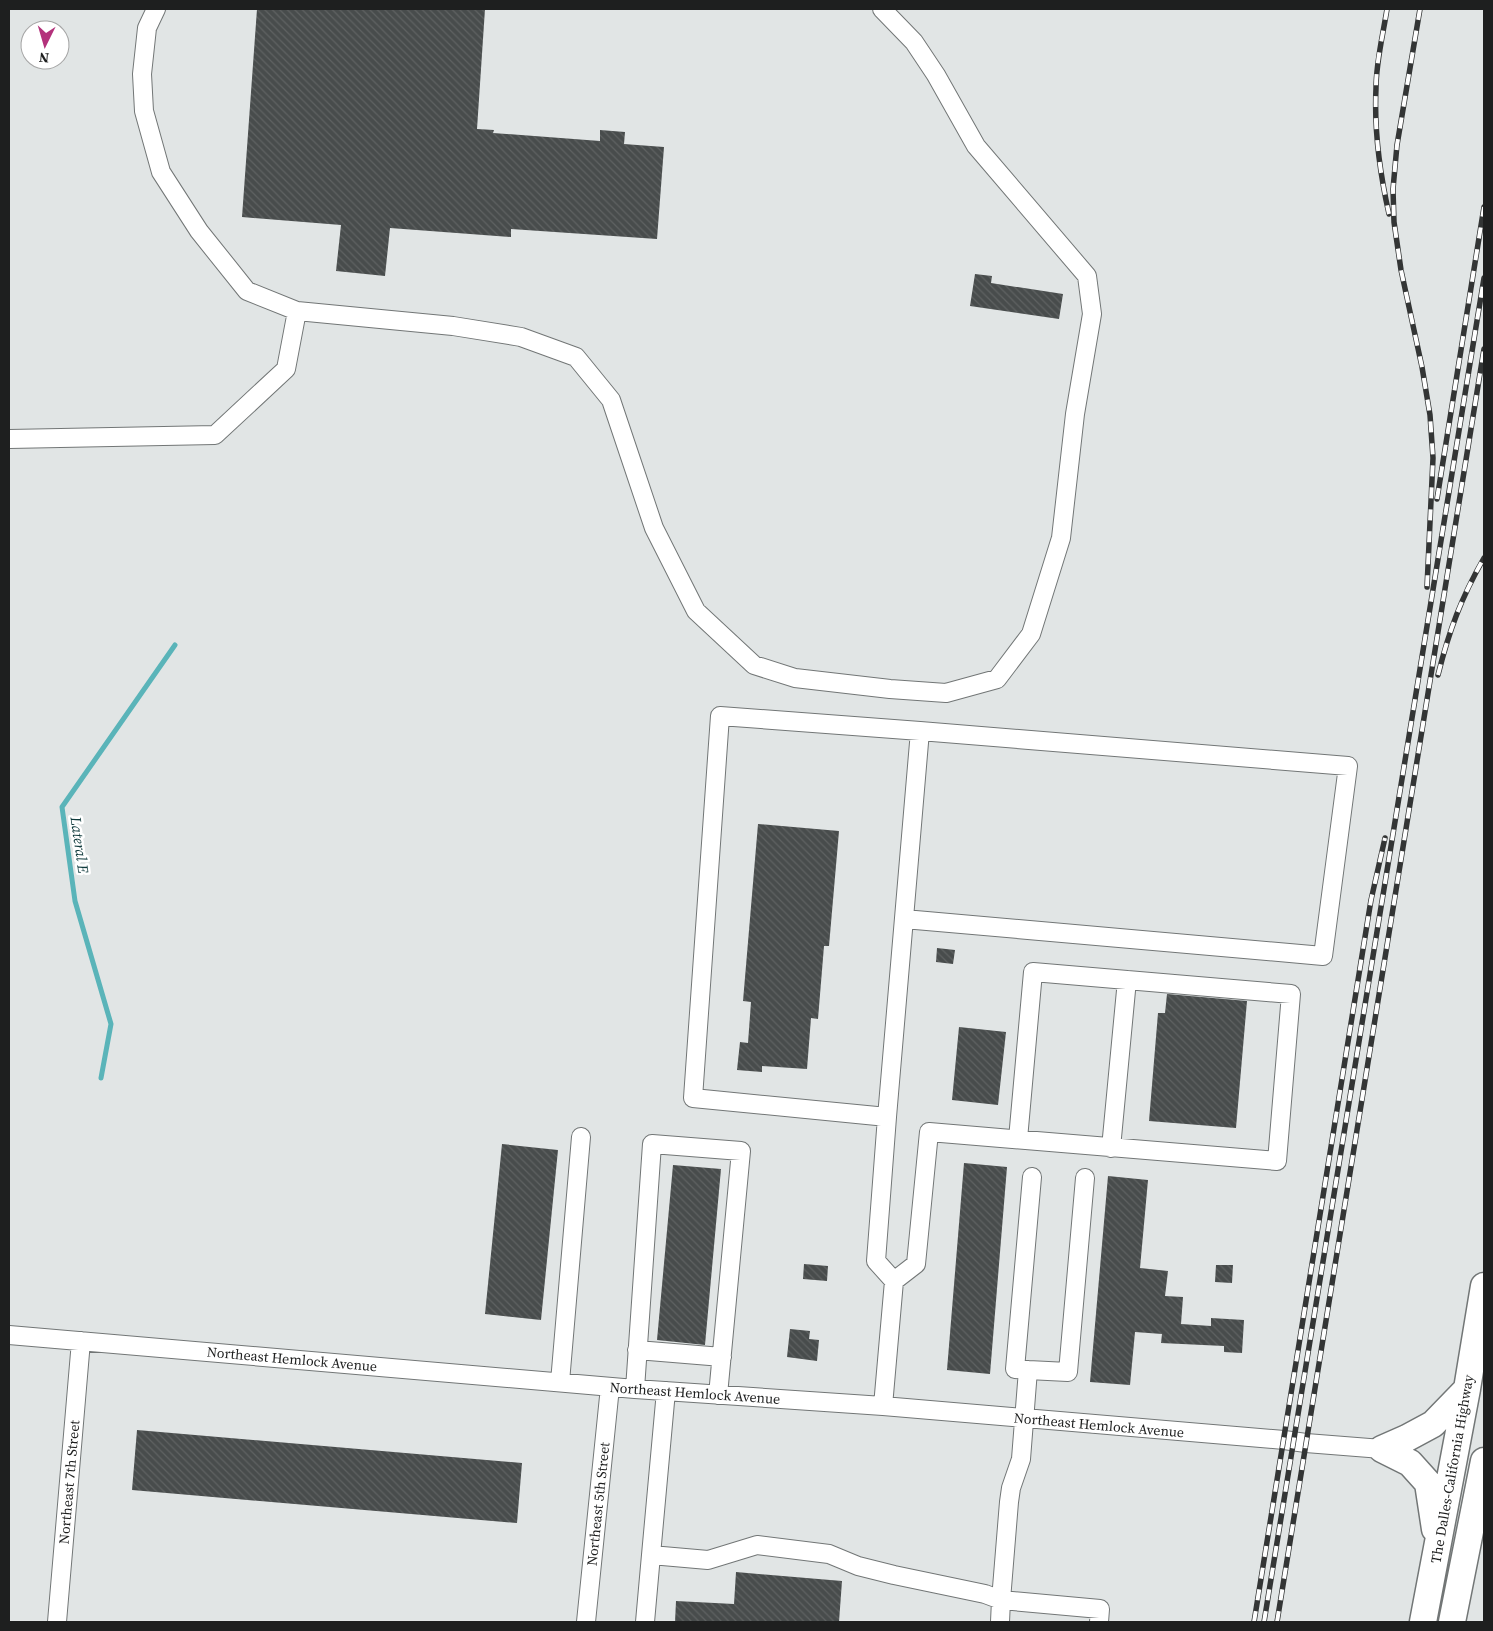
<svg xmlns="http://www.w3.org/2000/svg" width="1493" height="1631" font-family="'Source Serif 4',serif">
<defs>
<pattern id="building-back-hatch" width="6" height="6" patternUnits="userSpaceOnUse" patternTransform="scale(1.25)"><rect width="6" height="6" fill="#484c4c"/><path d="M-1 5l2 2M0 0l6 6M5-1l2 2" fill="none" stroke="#5f6262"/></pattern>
</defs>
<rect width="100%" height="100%" fill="#e1e5e5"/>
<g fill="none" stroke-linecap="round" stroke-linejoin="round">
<path stroke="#5ab4b9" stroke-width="5" d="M 101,1078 L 111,1024 L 75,901 L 62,807 L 175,645"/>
</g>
<path fill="url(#building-back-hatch)" d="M 257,9 L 485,9 L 477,129 L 494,130 L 493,133 L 600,141 L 600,130 L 625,132 L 624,144 L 664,147 L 657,239 L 511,229 L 511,237 L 390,228 L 385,276 L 336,271 L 341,225 L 242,217 Z
M 975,274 L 992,276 L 991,283 L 1063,294 L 1059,319 L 970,306 Z
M 758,824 L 839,831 L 829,946 L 824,946 L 818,1019 L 811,1018 L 807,1069 L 762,1066 L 762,1072 L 737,1070 L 740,1042 L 748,1043 L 751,1002 L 743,1001 Z
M 937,948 L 955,950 L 953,964 L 936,962 Z
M 1167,994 L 1247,1001 L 1236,1128 L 1149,1121 L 1158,1013 L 1165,1013 Z
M 959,1027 L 1006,1032 L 998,1105 L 952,1100 Z
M 502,1144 L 558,1150 L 541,1320 L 485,1314 Z
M 964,1163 L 1007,1167 L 990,1374 L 947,1370 Z
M 673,1165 L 721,1169 L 705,1345 L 657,1340 Z
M 1108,1176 L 1148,1180 L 1140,1268 L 1168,1271 L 1165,1296 L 1183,1297 L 1181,1324 L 1211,1326 L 1211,1318 L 1244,1320 L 1242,1353 L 1224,1352 L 1224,1346 L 1161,1343 L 1162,1334 L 1135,1332 L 1130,1385 L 1090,1382 Z
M 804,1264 L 828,1266 L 827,1281 L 803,1279 Z
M 1216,1265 L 1233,1265 L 1232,1283 L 1215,1282 Z
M 790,1329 L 810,1331 L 809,1339 L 819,1340 L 817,1361 L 787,1357 Z
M 137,1430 L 522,1463 L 517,1523 L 132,1490 Z
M 736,1572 L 842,1581 L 839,1622 L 675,1622 L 676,1601 L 734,1604 Z"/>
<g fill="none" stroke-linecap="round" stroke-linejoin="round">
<defs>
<path id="minor" d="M 156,9 L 147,28 L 142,74 L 144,111 L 161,172 L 199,231 L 247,291 L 297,311 L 453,326 L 521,337 L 576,357 L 611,400 L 654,528 L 696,611 L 754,665 L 795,678 L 890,689 L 946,693 L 997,679 L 1031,634 L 1061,538 L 1075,414 L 1092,314 L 1087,276 L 976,146 L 936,75 L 914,42 L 882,9
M 9,439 L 215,435 L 286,369 L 297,311
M 904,919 L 1323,956 L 1348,766 L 920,731
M 1111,1148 L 1127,980
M 894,1281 L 916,1264 L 929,1132 L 1277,1161 L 1291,994 L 1033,972 L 1018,1139
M 9,1335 L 635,1389 L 883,1406 L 1284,1440 L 1306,1443 L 1382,1449
M 637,1350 L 722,1357
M 1028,1370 L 1068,1372 L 1085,1178
M 560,1382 L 581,1137
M 635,1389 L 652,1144 L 741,1151 L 718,1395
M 666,1391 L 651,1555 L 708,1560 L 757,1545 L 829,1554 L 858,1566 L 894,1575 L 985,1594 L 1001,1600 L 1009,1502 L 1011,1488 L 1021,1459 L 1028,1370 L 1015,1369 L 1032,1177
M 883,1406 L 894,1281 L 876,1261 L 887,1117 L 693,1098 L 720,716 L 920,731 L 887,1117
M 57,1622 L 81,1341
M 586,1622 L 610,1387
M 645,1622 L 651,1555
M 1000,1622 L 1001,1600 L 1100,1609 L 1099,1622"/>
<path id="highway" d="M 1382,1449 L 1410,1463 L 1428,1483 L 1435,1529
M 1382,1449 L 1407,1438 L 1433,1424 L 1467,1389
M 1423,1622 L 1467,1389 L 1484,1286
M 1452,1622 L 1484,1461"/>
</defs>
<use href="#minor" stroke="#727676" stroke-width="20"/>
<use href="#highway" stroke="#727676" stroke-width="29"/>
<use href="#minor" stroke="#fff" stroke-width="18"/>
<use href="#highway" stroke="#fff" stroke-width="26"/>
<defs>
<path id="rail" d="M 1387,9 C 1383,35 1376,62 1376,88 C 1374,130 1380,174 1389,214
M 1420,9 L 1397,145 L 1393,189 L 1394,222 L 1401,270 L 1422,367 L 1430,415 L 1433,458 L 1427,587
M 1437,499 L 1484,207
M 1438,675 C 1449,631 1461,598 1484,558
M 1254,1622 L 1371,900 L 1385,838
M 1264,1622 L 1484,278
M 1277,1622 L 1484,349"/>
</defs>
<use href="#rail" stroke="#333535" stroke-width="5.5"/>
<use href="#rail" stroke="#fff" stroke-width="4" stroke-dasharray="11" stroke-linecap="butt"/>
</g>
<g text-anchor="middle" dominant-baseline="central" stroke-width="5" stroke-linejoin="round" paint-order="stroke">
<g font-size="14" fill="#1e1f1f" stroke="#fff">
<text transform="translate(292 1359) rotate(5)">Northeast Hemlock Avenue</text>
<text transform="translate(695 1393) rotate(4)">Northeast Hemlock Avenue</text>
<text transform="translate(1099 1425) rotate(5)">Northeast Hemlock Avenue</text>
<text transform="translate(1452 1469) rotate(-80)">The Dalles-California Highway</text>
<text transform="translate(69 1482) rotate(-85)">Northeast 7th Street</text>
<text transform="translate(598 1504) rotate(-84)">Northeast 5th Street</text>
</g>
<g font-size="15" font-style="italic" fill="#0f3a3c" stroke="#fff">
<text transform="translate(80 845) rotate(82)">Lateral E</text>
</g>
</g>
<rect width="1493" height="1631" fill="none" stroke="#1e1f1f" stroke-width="20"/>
<g transform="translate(45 45) rotate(185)"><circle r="24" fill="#ffffff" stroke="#a5a5a5"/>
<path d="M0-4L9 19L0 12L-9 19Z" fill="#b3317b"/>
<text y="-8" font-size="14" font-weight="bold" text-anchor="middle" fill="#1e1f1f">N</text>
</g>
</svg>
